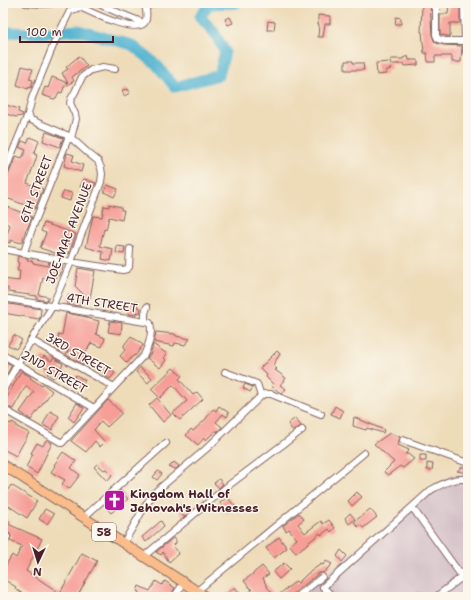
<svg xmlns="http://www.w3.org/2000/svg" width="471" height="600" font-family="'Shantell Sans',sans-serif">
<rect width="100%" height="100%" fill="#fbf7ec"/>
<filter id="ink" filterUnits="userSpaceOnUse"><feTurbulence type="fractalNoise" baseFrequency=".025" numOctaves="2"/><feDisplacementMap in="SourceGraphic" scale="8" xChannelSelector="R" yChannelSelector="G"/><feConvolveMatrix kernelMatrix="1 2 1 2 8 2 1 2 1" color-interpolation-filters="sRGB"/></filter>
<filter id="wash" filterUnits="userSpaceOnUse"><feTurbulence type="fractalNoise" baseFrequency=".012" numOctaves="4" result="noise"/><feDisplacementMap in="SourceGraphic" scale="16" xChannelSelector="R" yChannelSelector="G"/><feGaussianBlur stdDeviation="0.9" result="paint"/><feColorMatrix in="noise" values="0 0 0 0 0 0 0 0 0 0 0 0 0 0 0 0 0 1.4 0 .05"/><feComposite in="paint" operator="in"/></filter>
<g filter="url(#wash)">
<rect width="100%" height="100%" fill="#eedcb9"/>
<path fill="#d2bdc6" d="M 461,474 L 468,476 L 468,597 L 297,597 L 450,476 Z"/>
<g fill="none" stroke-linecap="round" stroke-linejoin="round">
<path stroke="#51b3d0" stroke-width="11" d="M 3,30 L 7,32 L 43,33 L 78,30 L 132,45 L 156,64 L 175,87 L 219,75 L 225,52 L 214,32 L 200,17 L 209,4 L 236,3"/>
</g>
<g id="blocks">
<path fill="#f69d96" d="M 449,3 L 460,3 L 460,23 L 450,23 L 450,36 L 446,36 L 440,34 L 440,14 L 448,14 Z
M 430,4 L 432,35 L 434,41 L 436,43 L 444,45 L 462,46 L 461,62 L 452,62 L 452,56 L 435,56 L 435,62 L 428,62 L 427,53 L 424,53 L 422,32 L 421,32 L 422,5 Z
M 318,15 L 330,16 L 330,24 L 325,24 L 323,37 L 318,37 L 319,24 L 318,24 Z
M 230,17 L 233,23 L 228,25 L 225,19 Z
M 396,17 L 401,18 L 401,24 L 395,24 Z
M 268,21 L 275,22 L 274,30 L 267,30 Z
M 79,56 L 87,66 L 72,77 L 74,81 L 64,87 L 62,93 L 59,92 L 56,98 L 54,99 L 42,95 L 45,87 L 48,88 L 52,77 L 68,83 L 62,73 L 68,69 L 66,67 Z
M 408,56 L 409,60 L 418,60 L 418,65 L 405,66 L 404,64 L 391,64 L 391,59 L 403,59 L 403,58 Z
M 345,61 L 353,61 L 353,63 L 363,63 L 364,70 L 345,70 Z
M 390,62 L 392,68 L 386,71 L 386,74 L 377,75 L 376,63 Z
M 22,66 L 33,69 L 29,79 L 33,80 L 31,88 L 29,87 L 28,89 L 17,85 Z
M 128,89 L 130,93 L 124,96 L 122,90 Z
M 3,104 L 19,109 L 18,112 L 23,114 L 22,116 L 16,117 L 3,113 Z
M 46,132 L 63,138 L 60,147 L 43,141 Z
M 30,137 L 39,141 L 34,154 L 37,155 L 35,162 L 27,183 L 43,189 L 35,209 L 4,197 L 7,191 L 3,189 L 3,182 L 4,182 L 7,178 L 16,156 L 22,158 L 26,150 L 19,147 L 22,141 L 27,143 Z
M 67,153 L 74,155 L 72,161 L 83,165 L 81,172 L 64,166 Z
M 84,179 L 96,183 L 91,191 L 80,187 Z
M 107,185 L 118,189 L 114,197 L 104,192 Z
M 64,191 L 72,193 L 70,201 L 61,198 Z
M 109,204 L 121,207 L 121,210 L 124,210 L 122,220 L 109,217 L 106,230 L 104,229 L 100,246 L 113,249 L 111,261 L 102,259 L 103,252 L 86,247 L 93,216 L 102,217 L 104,206 L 109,207 Z
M 3,205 L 32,217 L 27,229 L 26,229 L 22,243 L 10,240 L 10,243 L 3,241 L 3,233 L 7,235 L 10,225 L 3,222 Z
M 44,223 L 76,234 L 69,254 L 59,251 L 58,254 L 40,248 L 46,233 L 41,231 Z
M 117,246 L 125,247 L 124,254 L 116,253 Z
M 18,256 L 27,258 L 27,260 L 33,261 L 33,263 L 48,266 L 49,262 L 63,265 L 62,272 L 60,272 L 59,276 L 56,275 L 55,280 L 43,278 L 39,295 L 49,297 L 47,301 L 37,299 L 37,296 L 8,292 L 8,288 L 3,288 L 3,279 L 19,281 L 20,271 L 17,271 L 19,263 L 17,262 Z
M 78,268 L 95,271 L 90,298 L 86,297 L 75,286 Z
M 68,295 L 81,297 L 80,306 L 67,304 Z
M 129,302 L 138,302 L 137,307 L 141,308 L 140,313 L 136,312 L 136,315 L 128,314 Z
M 3,303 L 41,309 L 40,318 L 39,319 L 3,313 Z
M 66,313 L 87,317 L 87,318 L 99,321 L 96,334 L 105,338 L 102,347 L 91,343 L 85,354 L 86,355 L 83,364 L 66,355 L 69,348 L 56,344 L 59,334 L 62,335 Z
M 110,321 L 122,323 L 121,334 L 108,332 Z
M 156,332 L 175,334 L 176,336 L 190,339 L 185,345 L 175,343 L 174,346 L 154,342 Z
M 14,335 L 22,340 L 16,349 L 8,345 Z
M 131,336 L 143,345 L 135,356 L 134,355 L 127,363 L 120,356 L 126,349 L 124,347 L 124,345 Z
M 153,344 L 167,354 L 164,358 L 166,360 L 160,368 L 147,358 L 151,353 Z
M 277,351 L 280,354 L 273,365 L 277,369 L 275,370 L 286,378 L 280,385 L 286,389 L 282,394 L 271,386 L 273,384 L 266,377 L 267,375 L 260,368 Z
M 44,356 L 51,361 L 54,358 L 63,364 L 60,368 L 66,372 L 63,378 L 56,375 L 53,378 L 47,374 L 50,370 L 39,363 Z
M 4,361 L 12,365 L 3,381 L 3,362 Z
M 99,362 L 115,373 L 110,379 L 103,375 L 105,373 L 95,366 Z
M 140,367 L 152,378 L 148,383 L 136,372 Z
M 173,368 L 182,376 L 179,379 L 193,395 L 197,392 L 203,399 L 180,420 L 173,413 L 187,401 L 173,385 L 160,398 L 151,389 Z
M 21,371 L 31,377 L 30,378 L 42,386 L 43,384 L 52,391 L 31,420 L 20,412 L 34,392 L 26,386 L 13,409 L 3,405 Z
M 76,375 L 85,380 L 81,388 L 72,383 Z
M 245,384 L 253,387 L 250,392 L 243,388 Z
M 157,398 L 171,415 L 163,422 L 149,405 Z
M 108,400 L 122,413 L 107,427 L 101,421 L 94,430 L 105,442 L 100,447 L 95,441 L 86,452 L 71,441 Z
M 77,403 L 84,408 L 74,422 L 68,417 Z
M 219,406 L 229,413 L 227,417 L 223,414 L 216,422 L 222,427 L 217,432 L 216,430 L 206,440 L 204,438 L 198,445 L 186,435 L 191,429 L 193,431 L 205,420 L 213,409 L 216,411 Z
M 335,406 L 343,411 L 340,418 L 331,414 Z
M 50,411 L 59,416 L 52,430 L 43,425 Z
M 354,417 L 384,430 L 383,433 L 367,428 L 366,430 L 353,426 Z
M 295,418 L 301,426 L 293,431 L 288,424 Z
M 3,420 L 11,424 L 12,422 L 17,425 L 17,427 L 29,433 L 16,456 L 3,449 Z
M 390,433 L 400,437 L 398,445 L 409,450 L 405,454 L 408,454 L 414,459 L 403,468 L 400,466 L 388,475 L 384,472 L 394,462 L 374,444 Z
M 46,440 L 52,443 L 37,474 L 26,467 L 33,454 L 31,453 L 37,443 L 43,446 Z
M 63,452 L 76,461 L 71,468 L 80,475 L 69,489 L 62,484 L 65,480 L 51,472 L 55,466 L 54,465 Z
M 420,455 L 426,455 L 426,461 L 420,461 Z
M 174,462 L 179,466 L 176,469 L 169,467 Z
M 427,463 L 433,464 L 432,470 L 427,470 Z
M 97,464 L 104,470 L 106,469 L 112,475 L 107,481 L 94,467 Z
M 462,467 L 468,468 L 468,473 L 457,471 Z
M 158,471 L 162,474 L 157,480 L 153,477 Z
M 219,479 L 223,484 L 219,488 L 214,483 Z
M 11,485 L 37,501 L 27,518 L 3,502 L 3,498 Z
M 120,490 L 128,499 L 111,513 L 104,505 Z
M 357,492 L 362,497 L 352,506 L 348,501 Z
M 227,497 L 235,506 L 228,513 L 220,503 Z
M 182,504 L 189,512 L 184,517 L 177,508 Z
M 45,509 L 54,514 L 47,524 L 39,519 Z
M 370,509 L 377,517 L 363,528 L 360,525 L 358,527 L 354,522 Z
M 299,513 L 304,519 L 298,524 L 305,533 L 321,521 L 323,524 L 329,520 L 335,528 L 331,532 L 329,529 L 321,535 L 320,533 L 296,553 L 290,545 L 297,539 L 289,529 L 286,531 L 283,526 Z
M 350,513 L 355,519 L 349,524 L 345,518 Z
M 3,517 L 10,522 L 8,524 L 42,539 L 26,571 L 60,593 L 82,553 L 97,561 L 77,597 L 28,597 L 15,589 L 16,587 L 3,579 L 3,570 L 12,555 L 16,558 L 22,546 L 10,541 L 11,536 L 9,533 L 6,533 L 3,535 Z
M 161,521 L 164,526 L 146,542 L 142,537 Z
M 279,537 L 287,548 L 274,558 L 266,548 Z
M 173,538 L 176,540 L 176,543 L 173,546 L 179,553 L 169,562 L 163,552 L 161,555 L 156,552 Z
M 341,550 L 347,556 L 342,562 L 337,556 Z
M 326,561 L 332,564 L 323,573 L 319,573 L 294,593 L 293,597 L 244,597 L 252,590 L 244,581 L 262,566 L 269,574 L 263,578 L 267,587 L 276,597 L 296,581 L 298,583 L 307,574 L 321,564 L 323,565 Z
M 284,563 L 290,569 L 279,579 L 273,572 Z
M 156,581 L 162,585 L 165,581 L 175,588 L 170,597 L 137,597 L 139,592 L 137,591 L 139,586 L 150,591 Z
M 235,587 L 243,597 L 223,597 Z
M 417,591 L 423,593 L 422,597 L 415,597 Z"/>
</g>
</g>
<g filter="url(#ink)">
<use href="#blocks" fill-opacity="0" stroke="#83615d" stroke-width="1"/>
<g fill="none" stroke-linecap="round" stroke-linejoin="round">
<defs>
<path id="minor" d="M 26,3 L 43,4 L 54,3
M 97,3 L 119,13 L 144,23
M 436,3 L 436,35 L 438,39 L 445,41 L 468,41
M 464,3 L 465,41 L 467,42 L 466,51
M 145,7 L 154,3
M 71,138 L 76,119 L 75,114 L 70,103 L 71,99 L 75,92 L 82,77 L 91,70 L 103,67 L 115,69
M 3,176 L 28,114
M 3,249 L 71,262 L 123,270 L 127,269 L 129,267 L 130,249
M 24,252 L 32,229 L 69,136
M 3,298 L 145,322 L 150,323 C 153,334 149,345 144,355 L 62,443 L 3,409
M 145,322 L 145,313 L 147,307
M 31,340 L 114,387
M 3,355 L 94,408
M 225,372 L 257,384 L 261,396
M 3,390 L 31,340 L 52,307 L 71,262 L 101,182 L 102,174 L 101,168 L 98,161 L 88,153 L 69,136 L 31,120 L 28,114 L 32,98 L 55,41 L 70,11 L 80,7 C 91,12 136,35 145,22 C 148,17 146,8 145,3
M 403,440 L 468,463
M 412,507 L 468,585
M 83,518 L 166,443
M 123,544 L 145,506 L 154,493 L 206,449 L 261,396 L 265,394 L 271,394 L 321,414
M 3,546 L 7,537
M 143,557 L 229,485 L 302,430
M 197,591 L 364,453
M 174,597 L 184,583
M 297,597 L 322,577
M 333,597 L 323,587 L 431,490 C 442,484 456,476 468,480
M 436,597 L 462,577"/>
<path id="highway" d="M 3,465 L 206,597"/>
</defs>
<use href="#minor" stroke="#83615d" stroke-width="8"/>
<use href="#highway" stroke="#83615d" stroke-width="11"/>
<use href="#minor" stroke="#fff" stroke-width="6"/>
<use href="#highway" stroke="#f9bc8a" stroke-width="9"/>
</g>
</g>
<defs>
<symbol id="church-square" viewBox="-11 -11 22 22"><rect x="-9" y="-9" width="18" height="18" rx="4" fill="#b5179e" stroke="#fbf7ec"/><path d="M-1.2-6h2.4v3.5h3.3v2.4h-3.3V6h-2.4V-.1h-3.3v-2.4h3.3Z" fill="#fff"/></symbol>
</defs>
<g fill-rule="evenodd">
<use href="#church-square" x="102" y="488" width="25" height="25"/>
</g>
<g text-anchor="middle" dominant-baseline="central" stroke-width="3" stroke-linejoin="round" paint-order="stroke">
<rect fill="#fbf7ec" stroke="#7f6065" stroke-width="1" x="92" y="523" width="24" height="18" rx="3"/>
<g font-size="11" font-weight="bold" fill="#4a1f2b">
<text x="104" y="532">58</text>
</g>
<g font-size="12" fill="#4a1f2b" stroke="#fbf7ec">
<text transform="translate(36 189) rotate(-69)">6TH STREET</text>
<text transform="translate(69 233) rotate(-69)">JOE-MAC AVENUE</text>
<text transform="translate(102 303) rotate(9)">4TH STREET</text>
<text transform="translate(78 354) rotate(30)">3RD STREET</text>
<text transform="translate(54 372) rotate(30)">2ND STREET</text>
</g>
<g font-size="12" font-weight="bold" fill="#4a1f2b" stroke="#fbf7ec" text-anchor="start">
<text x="130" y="494">Kingdom Hall of<tspan x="130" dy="14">Jehovah's Witnesses</tspan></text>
</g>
</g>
<rect width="471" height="600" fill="none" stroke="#fbf7ec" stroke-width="16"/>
<g transform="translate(38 562) rotate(184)" stroke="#fbf7ec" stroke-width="3" paint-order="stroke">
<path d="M0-3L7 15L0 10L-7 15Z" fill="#4a1f2b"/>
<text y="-6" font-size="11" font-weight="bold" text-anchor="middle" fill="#4a1f2b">N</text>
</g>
<path d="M20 36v6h93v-6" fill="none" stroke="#4a1f2b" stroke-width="2"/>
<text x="26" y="36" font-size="12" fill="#4a1f2b" stroke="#fbf7ec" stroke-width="3" paint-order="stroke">100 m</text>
</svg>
